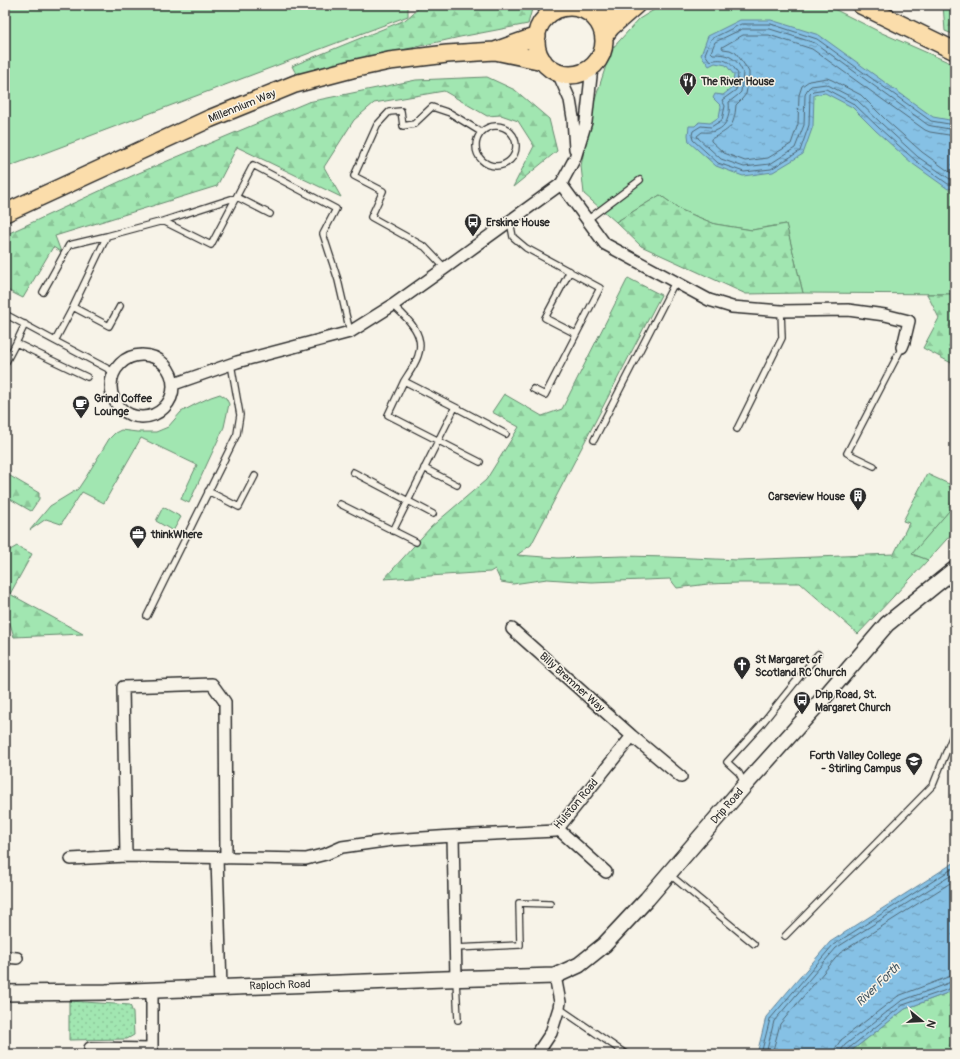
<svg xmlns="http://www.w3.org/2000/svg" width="960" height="1059" font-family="Pangolin,sans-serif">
<defs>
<pattern id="forest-firs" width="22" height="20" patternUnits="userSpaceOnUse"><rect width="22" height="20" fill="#a1e6b1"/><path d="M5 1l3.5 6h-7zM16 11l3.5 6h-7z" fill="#8bc598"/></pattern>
<pattern id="park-dots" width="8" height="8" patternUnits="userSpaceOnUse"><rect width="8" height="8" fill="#a1e6b1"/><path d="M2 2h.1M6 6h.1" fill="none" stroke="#8bc598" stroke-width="1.8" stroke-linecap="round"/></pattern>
<pattern id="water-ripples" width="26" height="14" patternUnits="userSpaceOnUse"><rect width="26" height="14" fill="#86c1e5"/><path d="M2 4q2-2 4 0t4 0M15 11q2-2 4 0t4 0" fill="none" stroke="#6e9dba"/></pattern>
</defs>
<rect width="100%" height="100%" fill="#f7f3e8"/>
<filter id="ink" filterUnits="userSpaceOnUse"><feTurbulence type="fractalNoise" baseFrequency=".025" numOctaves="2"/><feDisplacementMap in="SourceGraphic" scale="8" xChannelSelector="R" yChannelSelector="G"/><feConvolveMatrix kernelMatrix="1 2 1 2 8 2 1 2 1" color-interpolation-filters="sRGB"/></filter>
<g filter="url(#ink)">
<path fill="#a1e6b1" stroke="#66886e" d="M 5,5 L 408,5 L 408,16 L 5,168 Z
M 662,5 L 826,5 L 882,33 L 955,65 L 955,294 L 803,293 L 786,224 L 752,230 L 715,224 L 681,210 L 660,195 L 616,222 L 584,194 L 581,166 L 592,109 L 611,50 L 639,19 Z
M 220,394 L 226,398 L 229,404 L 224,427 L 189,503 L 181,499 L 197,465 L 141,438 L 104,503 L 82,492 L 61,524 L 46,519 L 30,530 L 50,506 L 78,489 L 86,477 L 109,439 L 115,433 L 121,430 L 137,432 L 156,432 L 168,427 L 181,412 L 196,404 L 211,397 Z
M 955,504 L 955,530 L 928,560 L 911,554 Z
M 163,507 L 181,517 L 173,531 L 156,521 Z"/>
<path fill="url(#forest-firs)" stroke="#66886e" d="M 419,5 L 463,5 L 463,7 L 488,5 L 533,5 L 528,24 L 460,37 L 296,74 L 292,66 L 405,20 L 419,8 Z
M 943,5 L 955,5 L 955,35 L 945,31 Z
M 487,77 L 515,90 L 549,119 L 557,151 L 513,187 L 534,146 L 518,121 L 501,115 L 487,116 L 444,91 L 374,103 L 354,120 L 324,167 L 341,197 L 237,147 L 217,186 L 55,236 L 61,252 L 53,247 L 23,298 L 5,289 L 5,235 L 134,175 L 308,102 L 416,80 Z
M 660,195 L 681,210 L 715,224 L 752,230 L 786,224 L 803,293 L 746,294 L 641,246 L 616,222 Z
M 628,278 L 661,295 L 531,545 L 517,555 L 558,558 L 624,556 L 668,557 L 739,560 L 894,554 L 909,523 L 903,521 L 927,474 L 949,484 L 955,473 L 955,504 L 912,554 L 928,560 L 858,634 L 800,583 L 738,583 L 708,584 L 677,588 L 670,579 L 591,582 L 547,579 L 513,584 L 501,582 L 495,569 L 490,572 L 384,579 L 431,527 L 486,480 L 519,427 L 492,412 L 504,394 L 542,416 L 562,409 Z
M 927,294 L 955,294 L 955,365 L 923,348 L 939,318 Z
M 5,473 L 39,493 L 39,499 L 31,511 L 5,496 Z
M 17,546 L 32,554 L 10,594 L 83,634 L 14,637 L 5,606 L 5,553 Z
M 955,990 L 955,1054 L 849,1054 L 850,1052 L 905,1009 Z"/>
<path fill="url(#park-dots)" stroke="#66886e" d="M 69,1001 L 130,1005 L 133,1013 L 134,1035 L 127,1039 L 69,1040 Z"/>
<path fill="url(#water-ripples)" stroke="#62859b" d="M 740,20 L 771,20 L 819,35 L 933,117 L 955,121 L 955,188 L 948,189 L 913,164 L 876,131 L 852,107 L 825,93 L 814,95 L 813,126 L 803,154 L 773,172 L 743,176 L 716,166 L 689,142 L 688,135 L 689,126 L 695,126 L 699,122 L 710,123 L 719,117 L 721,106 L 713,98 L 715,94 L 723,95 L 732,88 L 734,75 L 726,65 L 715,63 L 709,66 L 701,55 L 708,36 Z
M 955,862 L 955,990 L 905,1009 L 850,1052 L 849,1054 L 757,1054 L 766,1017 L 830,942 Z"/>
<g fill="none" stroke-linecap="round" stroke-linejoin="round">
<path stroke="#4f6775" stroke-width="1" d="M 955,125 L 931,121 L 817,39 L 771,24 L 741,24 L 711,39 L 705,54 L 710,61 C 725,57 731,62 738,74 L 736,90 L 722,100 L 725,106 L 722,120 L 711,127 L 701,126 L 693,131 L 692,135 L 693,140 L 718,163 L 744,172 L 771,169 L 800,151 L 809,125 L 810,94 L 813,91 L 826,89 L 854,104 L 879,128 L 916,161 L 948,184 L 955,184
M 955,130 L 932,126 L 928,125 L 815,43 L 770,29 L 742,29 L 715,42 L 711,52 L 713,54 C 729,54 737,58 743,73 L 741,92 L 738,95 L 729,102 C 731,121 723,134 702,132 L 697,136 L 698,138 L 721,159 L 744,167 L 770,164 L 795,148 L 804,125 L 805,95 L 807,90 L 811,86 L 826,84 L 857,100 L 882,124 L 918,157 L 950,179 L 955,179
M 955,136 L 930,132 L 925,130 L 812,49 L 769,35 L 743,35 L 722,47 L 723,49 L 730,50 L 736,53 L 746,67 L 749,72 L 749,78 L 746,94 L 742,99 L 736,105 C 734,128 730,129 711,139 L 711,141 L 724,153 L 745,161 L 768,158 L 791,144 L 798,124 L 799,95 L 802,86 L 809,81 L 827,78 L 832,80 L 861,95 L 886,120 L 922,152 L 951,173 L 955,173
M 761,1054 L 770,1019 L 833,945 L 955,867
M 766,1054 L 774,1021 L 836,948 L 955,873
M 772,1054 L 780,1024 L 840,953 L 955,880
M 835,1054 L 836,1047 L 841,1040 L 898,996 L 948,977 L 955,976
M 841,1054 L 842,1049 L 845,1045 L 901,1001 L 951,982 L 955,982
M 846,1054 L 848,1049 L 903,1005 L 955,987"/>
<defs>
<path id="lane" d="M476 146a20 20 0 1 1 40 0a20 20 0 1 1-40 0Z
M 587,220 L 640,180
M 163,221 L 237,197 L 270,214
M 510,221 L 513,237 L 526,248 L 600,288 L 545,395 L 533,389
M 445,268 L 425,247 L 371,217 L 383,191 L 354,176 L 377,125 L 389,112 L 401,111 L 403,126 L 414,124 L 432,107 L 450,113 L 481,132
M 570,271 L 545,318 L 576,334
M 43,292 L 69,245 L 107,236
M 73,307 L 109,326 L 120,306
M 5,314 L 55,341
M 16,343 L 25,324
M 5,364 L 16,343 L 87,377
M 114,372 L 55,341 L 73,307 L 107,236 L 163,221 L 211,245 L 253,165 L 336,209 L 323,234 L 338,280 L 350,332
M 404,381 L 388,415 L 480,462
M 455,407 L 506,434
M 737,429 L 782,338 L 781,311
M 594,440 L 675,282
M 874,466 L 847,453 L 902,347
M 424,468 L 457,485
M 353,472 L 433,514
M 208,491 L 239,507 L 255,476
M 340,504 L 416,542
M 393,531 L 455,407 L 404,381 C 409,373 415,365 418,356 C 426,334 407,318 393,305
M 147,616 L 237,434 L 240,415 L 231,364
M 744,783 L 739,773 L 727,762 L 760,726 L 818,654
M 669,874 L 754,944
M 785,936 L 933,785 L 955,730
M 455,948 L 520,945 L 519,903 L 550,904
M 456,980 L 458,1020
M 559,1008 L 626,1054"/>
<path id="street" d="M 568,5 L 569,7
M 545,18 L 546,5
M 558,73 L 570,100 L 573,118 L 575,149
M 561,184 L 605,244 L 709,300 L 732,307 L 781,311 L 848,310 L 885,315 L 909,321 L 904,342 L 902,347
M111 386a31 31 0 1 1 62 0a31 31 0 1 1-62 0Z
M 174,384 L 237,362 L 350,332 L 393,305 L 445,268 L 561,184 L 575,158 L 586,122 L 592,67
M 512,629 L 632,736 L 681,777
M 558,829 L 606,872
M 453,836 L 456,978
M 217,858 L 221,988
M 226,858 L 225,702 L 212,684 L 123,687 L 126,856 L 306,859 L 326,854 L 342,847 L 392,840 L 453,836 L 556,831 L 632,736
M 71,859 L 126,856
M 5,957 L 17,958
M 90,1048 L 152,1049
M 152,1054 L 152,990
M 537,1054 L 551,1033 L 559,1008 L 560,1002 L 555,976"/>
<path id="secondary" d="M 5,993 L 106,992 L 444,979 L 555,976 L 579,965 L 604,945 L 647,899 L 745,785 L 828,693 L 887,624 L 955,569"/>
<path id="primary" d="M 861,5 L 955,51
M536 41a34 34 0 1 1 68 0a34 34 0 1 1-68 0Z
M 590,13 L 604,11 L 624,5
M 604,36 L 611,27 L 636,5
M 495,51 L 537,36
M 5,213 L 209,119 L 295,84 L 352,69 L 389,61 L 447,54 L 495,51 L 543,61"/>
</defs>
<use href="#lane" stroke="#2b2b2b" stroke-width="8"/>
<use href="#street" stroke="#2b2b2b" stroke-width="14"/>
<use href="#secondary" stroke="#2b2b2b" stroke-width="18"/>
<use href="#primary" stroke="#2b2b2b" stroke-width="20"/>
<use href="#lane" stroke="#f7f3e8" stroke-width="5.5"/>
<use href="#street" stroke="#f7f3e8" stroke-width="11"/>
<use href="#secondary" stroke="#f7f3e8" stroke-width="15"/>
<use href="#primary" stroke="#fbddab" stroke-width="17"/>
</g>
</g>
<defs>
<symbol id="restaurant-pin" viewBox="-11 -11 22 30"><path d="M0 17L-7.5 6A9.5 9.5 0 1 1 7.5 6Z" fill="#2b2b2b" stroke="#f7f3e8"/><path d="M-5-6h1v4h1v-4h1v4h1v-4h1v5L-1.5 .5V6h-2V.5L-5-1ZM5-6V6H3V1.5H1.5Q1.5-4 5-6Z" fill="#fff"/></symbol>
<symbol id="bus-pin" viewBox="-11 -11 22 30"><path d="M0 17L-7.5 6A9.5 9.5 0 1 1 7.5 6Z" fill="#2b2b2b" stroke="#f7f3e8"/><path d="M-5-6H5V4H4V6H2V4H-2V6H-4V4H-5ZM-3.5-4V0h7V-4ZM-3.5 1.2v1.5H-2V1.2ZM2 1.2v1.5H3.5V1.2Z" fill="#fff"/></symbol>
<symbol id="cafe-pin" viewBox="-11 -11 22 30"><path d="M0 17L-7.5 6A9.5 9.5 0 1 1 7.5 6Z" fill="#2b2b2b" stroke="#f7f3e8"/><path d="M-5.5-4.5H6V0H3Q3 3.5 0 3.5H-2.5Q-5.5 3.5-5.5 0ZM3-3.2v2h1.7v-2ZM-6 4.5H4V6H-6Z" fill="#fff"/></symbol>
<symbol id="building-pin" viewBox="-11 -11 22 30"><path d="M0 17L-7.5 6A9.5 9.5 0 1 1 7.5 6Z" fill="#2b2b2b" stroke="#f7f3e8"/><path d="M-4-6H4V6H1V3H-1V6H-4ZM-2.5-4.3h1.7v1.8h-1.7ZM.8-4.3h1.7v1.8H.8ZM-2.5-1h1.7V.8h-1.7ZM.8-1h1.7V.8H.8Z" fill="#fff"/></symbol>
<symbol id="office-pin" viewBox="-11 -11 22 30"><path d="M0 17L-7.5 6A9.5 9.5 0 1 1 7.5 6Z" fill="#2b2b2b" stroke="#f7f3e8"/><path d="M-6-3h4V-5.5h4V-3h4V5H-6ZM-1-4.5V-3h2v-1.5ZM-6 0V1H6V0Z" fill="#fff"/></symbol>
<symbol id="church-pin" viewBox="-11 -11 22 30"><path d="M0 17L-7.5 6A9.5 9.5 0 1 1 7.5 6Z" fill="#2b2b2b" stroke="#f7f3e8"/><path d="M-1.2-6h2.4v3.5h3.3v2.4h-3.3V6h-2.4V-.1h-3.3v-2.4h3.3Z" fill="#fff"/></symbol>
<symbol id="university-pin" viewBox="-11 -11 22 30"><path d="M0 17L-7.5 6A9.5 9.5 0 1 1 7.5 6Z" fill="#2b2b2b" stroke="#f7f3e8"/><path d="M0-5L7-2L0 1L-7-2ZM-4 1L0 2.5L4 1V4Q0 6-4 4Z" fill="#fff"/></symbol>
</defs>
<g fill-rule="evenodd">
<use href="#restaurant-pin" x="678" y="71" width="20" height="27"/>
<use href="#bus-pin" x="463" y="212" width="20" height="27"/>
<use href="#cafe-pin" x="71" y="394" width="20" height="27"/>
<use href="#building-pin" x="848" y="486" width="20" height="27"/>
<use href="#office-pin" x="128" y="524" width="20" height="27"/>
<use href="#church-pin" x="732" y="655" width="20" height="27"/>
<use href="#bus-pin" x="792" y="690" width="20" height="27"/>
<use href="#university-pin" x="904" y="751" width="20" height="27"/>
</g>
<g text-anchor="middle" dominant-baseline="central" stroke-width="3" stroke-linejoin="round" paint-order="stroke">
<g font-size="11" font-weight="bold" fill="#2b2b2b" stroke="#f7f3e8" text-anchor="start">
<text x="701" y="81">The River House</text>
<text x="486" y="222">Erskine House</text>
<text x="94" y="398">Grind Coffee<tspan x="94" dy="13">Lounge</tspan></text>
<text x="845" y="496" text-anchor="end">Carseview House</text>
<text x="151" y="534">thinkWhere</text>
<text x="755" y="659">St Margaret of<tspan x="755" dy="13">Scotland RC Church</tspan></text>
<text x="815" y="694">Drip Road, St.<tspan x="815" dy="13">Margaret Church</tspan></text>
<text x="901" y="755" text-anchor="end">Forth Valley College<tspan x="901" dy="13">- Stirling Campus</tspan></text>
</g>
<g font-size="11" fill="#2b2b2b" stroke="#f7f3e8">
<text transform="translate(242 106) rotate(-22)">Millennium Way</text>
<text transform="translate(572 682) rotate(42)">Billy Bremner Way</text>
<text transform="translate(576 804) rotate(-50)">Hulston Road</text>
<text transform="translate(727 806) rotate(-49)">Drip Road</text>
<text transform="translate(280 985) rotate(-2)">Raploch Road</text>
</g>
<g font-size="12" font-style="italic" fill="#465863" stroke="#f7f3e8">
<text transform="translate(878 985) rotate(-44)">River Forth</text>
</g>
</g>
<rect width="960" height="1059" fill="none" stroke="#f7f3e8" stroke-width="20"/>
<rect x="10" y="10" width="940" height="1039" fill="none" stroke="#2b2b2b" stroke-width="1.5" filter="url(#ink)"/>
<g transform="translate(922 1021) rotate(108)" stroke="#f7f3e8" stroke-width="3" paint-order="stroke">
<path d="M0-3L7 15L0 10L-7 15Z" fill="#2b2b2b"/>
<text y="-6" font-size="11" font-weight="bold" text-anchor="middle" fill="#2b2b2b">N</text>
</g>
</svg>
